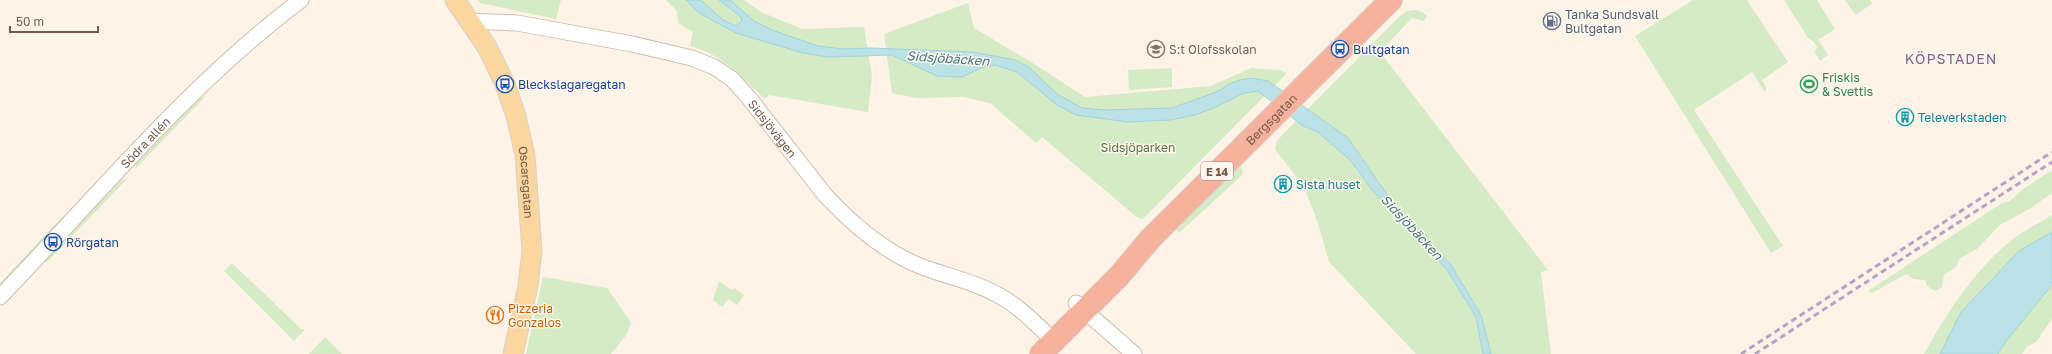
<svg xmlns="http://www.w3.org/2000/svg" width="2052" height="354" font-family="'Golos Text',sans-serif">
<rect width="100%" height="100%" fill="#fdf3e7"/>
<path fill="#d5ebc5" d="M 478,0 L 561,0 L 556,19 L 480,3 Z
M 666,0 L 744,0 L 761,12 L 802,29 L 864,27 L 872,76 L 868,112 L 769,95 L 765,99 C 742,78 722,54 690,46 L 693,32 L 678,23 L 677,11 Z
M 1693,0 L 1747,0 L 1788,62 L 1762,80 L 1766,87 L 1765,92 L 1752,72 L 1694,110 L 1783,246 L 1771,253 L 1635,36 Z
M 1784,0 L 1817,0 L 1835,29 L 1818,40 L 1828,55 L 1820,61 L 1815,53 L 1817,47 L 1814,42 L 1808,38 Z
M 1845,0 L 1870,0 L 1872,4 L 1855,15 Z
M 968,3 L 974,28 L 1031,62 L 1085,97 L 1211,86 L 1251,68 L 1280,70 L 1287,73 L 1143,219 L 1138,218 L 1042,137 L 1036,143 L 990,103 L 963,97 L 917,98 L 892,93 L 884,34 Z
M 1416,10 L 1422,12 L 1427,16 L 1424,21 L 1412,18 L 1383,49 L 1383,56 L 1548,270 L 1541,272 L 1551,354 L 1491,354 L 1481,315 L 1451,265 L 1388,196 L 1348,138 L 1314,115 L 1303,126 L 1318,132 L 1352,162 L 1371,189 L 1447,270 L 1476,317 L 1483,354 L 1416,354 L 1329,262 L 1318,223 L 1304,187 L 1275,149 L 1277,141 L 1285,132 L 1401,15 L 1407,11 Z
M 1172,68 L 1172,87 L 1129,90 L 1128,70 Z
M 206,96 L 136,168 L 136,164 L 201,97 Z
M 1240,165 L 1243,172 L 1241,176 L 1179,233 L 1176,230 L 1181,224 Z
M 2052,170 L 2052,193 L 2031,208 L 2000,225 L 1977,249 L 1960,258 L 1956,267 L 1944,275 L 1942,287 L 1935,291 L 1927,286 L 1925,280 L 1913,279 L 1906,274 L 1872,293 L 1868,291 L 2002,203 L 2010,201 L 2023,189 Z
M 127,179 L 46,263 L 43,261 L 121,180 Z
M 2052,215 L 2052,232 L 2019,251 L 1961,312 L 1940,354 L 1924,354 C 1948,311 1974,270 2013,239 C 2025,230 2039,223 2052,215 Z
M 63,216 L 65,218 L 0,287 L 0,283 Z
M 232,263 L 301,329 L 305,329 L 294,341 L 224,271 Z
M 543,277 L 607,288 L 631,322 L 627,334 L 611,354 L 526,354 Z
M 719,281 L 732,290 L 734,288 L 744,295 L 737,305 L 728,299 L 722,307 L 713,300 Z
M 2052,285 L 2052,319 L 2036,342 L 2027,347 L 2022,354 L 1998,354 L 2007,340 Z
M 325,337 L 342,354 L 309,354 Z"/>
<path fill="#bbe2e7" stroke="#a1d2d9" d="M 686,0 L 701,0 L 723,20 L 736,26 L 742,21 L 741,17 L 719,0 L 730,0 L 754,21 L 772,30 L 818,46 L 843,49 L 870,48 L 973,52 L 1015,60 L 1029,67 L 1057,94 L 1082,108 L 1105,110 L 1172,108 L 1219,91 L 1229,84 L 1240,80 L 1252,78 L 1268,81 L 1348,138 L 1388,196 L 1451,265 L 1481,315 L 1491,354 L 1483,354 L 1476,317 L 1447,270 L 1371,189 L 1352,162 L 1318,132 L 1303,126 L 1258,91 L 1244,93 L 1216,107 L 1195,115 L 1170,120 L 1128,122 L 1076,115 L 1057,105 L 1017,72 L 995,65 L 981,68 L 962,77 L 937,76 L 892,55 L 828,57 L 803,53 L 736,33 L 699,13 Z
M 2052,232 L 2052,285 L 2007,340 L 1998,354 L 1940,354 L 1961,312 L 2019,251 Z"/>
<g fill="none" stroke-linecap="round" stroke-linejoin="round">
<defs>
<g id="minor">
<path id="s1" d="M 469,21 L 517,23 L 632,44 L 692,58 L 714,67 L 732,79 L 749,98 L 825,195 C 851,223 885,252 920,266 C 945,276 974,281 998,295 C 1019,306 1036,324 1054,341"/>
<path id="s2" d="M 0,297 C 97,196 189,84 301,0"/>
<path d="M 1076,303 L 1134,354"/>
</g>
<g id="major">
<path id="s3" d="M 455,0 L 487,47 L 505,84 L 516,116 L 525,155 L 532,251 L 528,286 L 513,354"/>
</g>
<g id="highway">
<path id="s4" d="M 1041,354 L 1119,276 L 1151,238 L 1391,0"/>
</g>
</defs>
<use href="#minor" stroke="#d1bdaf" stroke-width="17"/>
<use href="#major" stroke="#d9d1cc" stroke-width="21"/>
<use href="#highway" stroke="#d9d1cc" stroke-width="24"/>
<use href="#minor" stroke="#fff" stroke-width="15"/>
<use href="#major" stroke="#fbd69f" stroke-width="19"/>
<use href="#highway" stroke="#f7b29d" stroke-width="22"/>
<path stroke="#b6a4c7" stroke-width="3" stroke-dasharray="6 4" stroke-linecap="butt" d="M 1741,354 L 2052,152
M 1755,354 L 2052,162"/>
</g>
<defs>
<symbol id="fuel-ring" viewBox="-11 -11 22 22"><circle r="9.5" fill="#fff7ed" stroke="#5c6f8a" stroke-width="1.5"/><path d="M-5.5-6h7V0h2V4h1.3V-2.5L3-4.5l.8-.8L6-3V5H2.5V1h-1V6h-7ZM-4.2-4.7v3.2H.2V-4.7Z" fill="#5c6f8a"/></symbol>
<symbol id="school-ring" viewBox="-11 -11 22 22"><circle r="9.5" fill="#fff7ed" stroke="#8d6e63" stroke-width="1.5"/><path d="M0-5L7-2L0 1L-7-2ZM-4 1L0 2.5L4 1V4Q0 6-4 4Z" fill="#8d6e63"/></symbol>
<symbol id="bus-ring" viewBox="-11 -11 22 22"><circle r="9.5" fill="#fff7ed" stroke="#1a4fb4" stroke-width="1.5"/><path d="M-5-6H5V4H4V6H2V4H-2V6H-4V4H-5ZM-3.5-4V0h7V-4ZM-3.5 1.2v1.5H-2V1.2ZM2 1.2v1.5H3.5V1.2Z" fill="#1a4fb4"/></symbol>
<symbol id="stadium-ring" viewBox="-11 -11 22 22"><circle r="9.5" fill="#fff7ed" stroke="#2e9e5b" stroke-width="1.5"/><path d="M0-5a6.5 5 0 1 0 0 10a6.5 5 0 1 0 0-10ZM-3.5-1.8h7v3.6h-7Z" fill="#2e9e5b"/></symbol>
<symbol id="building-ring" viewBox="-11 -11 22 22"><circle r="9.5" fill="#fff7ed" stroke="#0f9aa8" stroke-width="1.5"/><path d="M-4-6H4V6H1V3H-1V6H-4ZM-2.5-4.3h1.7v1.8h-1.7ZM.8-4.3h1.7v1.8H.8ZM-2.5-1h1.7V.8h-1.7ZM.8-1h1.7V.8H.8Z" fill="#0f9aa8"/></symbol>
<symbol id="restaurant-ring" viewBox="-11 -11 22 22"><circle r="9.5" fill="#fff7ed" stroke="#e8710a" stroke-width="1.5"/><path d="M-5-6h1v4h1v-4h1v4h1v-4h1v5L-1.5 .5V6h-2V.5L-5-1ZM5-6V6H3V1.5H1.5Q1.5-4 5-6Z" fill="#e8710a"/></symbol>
</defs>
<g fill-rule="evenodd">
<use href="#fuel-ring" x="1542" y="11" width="20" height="20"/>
<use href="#school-ring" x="1146" y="39" width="20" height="20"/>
<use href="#bus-ring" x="1330" y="39" width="20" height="20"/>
<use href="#bus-ring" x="495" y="74" width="20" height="20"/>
<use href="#stadium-ring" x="1799" y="74" width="20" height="20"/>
<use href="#building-ring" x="1895" y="107" width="20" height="20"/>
<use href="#building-ring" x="1273" y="174" width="20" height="20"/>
<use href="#bus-ring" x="43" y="232" width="20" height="20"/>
<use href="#restaurant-ring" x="485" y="305" width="20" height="20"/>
</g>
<g text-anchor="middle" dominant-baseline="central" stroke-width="3" stroke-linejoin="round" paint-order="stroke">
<rect fill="#fff7ed" stroke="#a0887b" stroke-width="1" x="1201" y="162" width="32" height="18" rx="3"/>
<g font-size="11" font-weight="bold" fill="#77594a">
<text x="1217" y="171">E 14</text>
</g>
<g font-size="12" fill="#4e5e75" stroke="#fff7ed" text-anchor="start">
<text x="1565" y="14">Tanka Sundsvall<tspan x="1565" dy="14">Bultgatan</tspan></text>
</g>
<g font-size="12" fill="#785e54" stroke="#fff7ed" text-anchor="start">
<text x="1169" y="49">S:t Olofsskolan</text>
</g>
<g font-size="12" fill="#164399" stroke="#fff7ed" text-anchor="start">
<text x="1353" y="49">Bultgatan</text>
<text x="518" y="84">Bleckslagaregatan</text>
<text x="66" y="242">Rörgatan</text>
</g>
<g font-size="12" fill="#27864d" stroke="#fff7ed" text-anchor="start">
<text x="1822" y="77">Friskis<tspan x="1822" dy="14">&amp; Svettis</tspan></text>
</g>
<g font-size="12" fill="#0d838f" stroke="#fff7ed" text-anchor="start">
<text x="1918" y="117">Televerkstaden</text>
<text x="1296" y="184">Sista huset</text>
</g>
<g font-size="12" fill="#77594a" stroke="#fff7ed">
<text stroke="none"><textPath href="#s4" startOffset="329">Bergsgatan</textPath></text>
<text stroke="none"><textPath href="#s1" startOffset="336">Sidsjövägen</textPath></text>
<text stroke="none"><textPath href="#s2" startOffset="212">Södra allén</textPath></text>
<text stroke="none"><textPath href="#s3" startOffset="199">Oscarsgatan</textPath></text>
</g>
<g font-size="12" fill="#527740" stroke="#fff7ed">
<text x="1138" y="147">Sidsjöparken</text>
</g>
<g font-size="12" fill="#c56008" stroke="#fff7ed" text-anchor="start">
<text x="508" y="308">Pizzeria<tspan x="508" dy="14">Gonzalos</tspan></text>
</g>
<g font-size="13" font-style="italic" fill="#417b83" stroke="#fff7ed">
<text transform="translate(948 58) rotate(4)">Sidsjöbäcken</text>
<text transform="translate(1412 227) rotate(47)">Sidsjöbäcken</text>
</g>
<g font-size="14" letter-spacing="1" fill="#816293" stroke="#fff7ed">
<text x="1951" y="58">KÖPSTADEN</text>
</g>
</g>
<path d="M10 26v6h88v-6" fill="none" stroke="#77594a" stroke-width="2"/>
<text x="16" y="26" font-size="12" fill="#77594a" stroke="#fff7ed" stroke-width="3" paint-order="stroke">50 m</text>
</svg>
